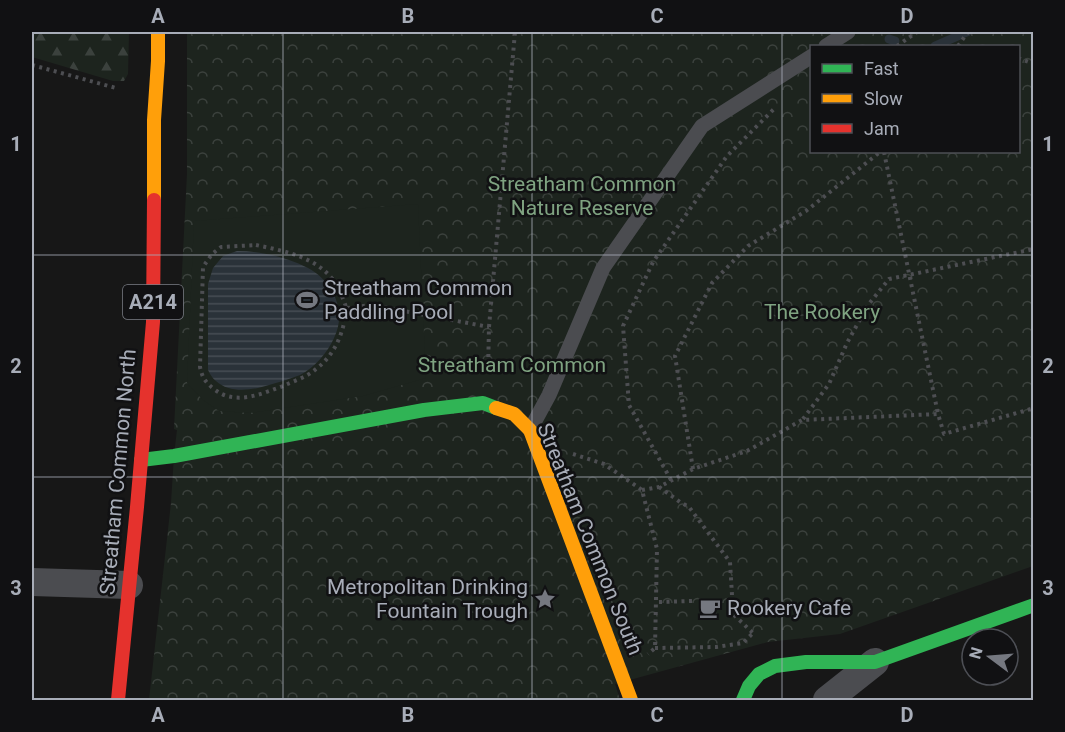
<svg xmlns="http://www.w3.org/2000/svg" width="1065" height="732" font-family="Roboto,sans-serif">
<defs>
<pattern id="forest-firs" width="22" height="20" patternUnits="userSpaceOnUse" patternTransform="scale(1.5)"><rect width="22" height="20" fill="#1d241e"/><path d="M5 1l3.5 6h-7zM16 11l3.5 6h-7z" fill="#3b413d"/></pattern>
<pattern id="park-crowns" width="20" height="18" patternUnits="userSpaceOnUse" patternTransform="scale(1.5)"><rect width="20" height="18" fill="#1d241e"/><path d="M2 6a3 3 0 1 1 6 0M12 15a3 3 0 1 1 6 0" fill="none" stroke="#3b413d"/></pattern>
<pattern id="water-rules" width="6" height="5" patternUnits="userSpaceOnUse" patternTransform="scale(1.5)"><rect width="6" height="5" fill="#2a3239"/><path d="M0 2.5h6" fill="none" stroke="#464d54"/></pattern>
</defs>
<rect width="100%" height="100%" fill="#171717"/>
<path fill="url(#forest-firs)" d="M 32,32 L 129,32 L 128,74 L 124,81 L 113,81 L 32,57 Z"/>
<path fill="url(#park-crowns)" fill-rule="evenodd" d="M 187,32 L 1033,32 L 1033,566 L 840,634 L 768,642 L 615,684 L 620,700 L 149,700 L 171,503 L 174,456 L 177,430 L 174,429 L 187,174 ZM 812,46 L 1018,46 L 1018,152 L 812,152 Z"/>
<path fill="#1d241e" d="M 418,204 L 426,378 L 363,396 L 250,413 L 219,411 L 203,400 L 187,383 L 194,221 Z"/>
<path fill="url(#water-rules)" d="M 237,251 C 261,251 287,257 308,268 C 334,282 347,312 334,338 C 328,352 314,368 300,375 C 290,379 279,382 269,385 C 253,390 230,394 216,381 C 213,379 210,374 208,370 L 208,284 L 213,268 L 223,256 Z"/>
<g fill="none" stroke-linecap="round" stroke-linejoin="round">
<path stroke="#2a3239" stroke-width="9" d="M 889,39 L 895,41
M 935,46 L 967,32"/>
<path stroke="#4d4e52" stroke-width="4" stroke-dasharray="3 4.5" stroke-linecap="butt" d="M 897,46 L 917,32
M 958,46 L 968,32
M 1018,58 L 1034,64
M 32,65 L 116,88
M 884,152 L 938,414
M 256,245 C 289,252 326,259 340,292 C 347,307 347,308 344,323 C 340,341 331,358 316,369 C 307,377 294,381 283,386 C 261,394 235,406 214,389 C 205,382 202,377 200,367 L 203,267 L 212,254 L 221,247 Z
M 347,308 L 372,305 L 489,327
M 488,372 L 489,327 L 515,32
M 803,419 L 829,384 L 847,343 L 868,305 L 889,279 L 1034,249
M 573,454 L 604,464 L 642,490 L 657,549 L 655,648 L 648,654
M 693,469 L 675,356 L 712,283 L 748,246 L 806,211 L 880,152
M 671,480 L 629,405 L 623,326 L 653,262 L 727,156 L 774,109
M 659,487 L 680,502 L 689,507 L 730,562 L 732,595
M 642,490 L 659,487 L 693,469 L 747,451 L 802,420 L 938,414 L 944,434 L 1034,408
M 659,602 L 693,601
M 734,615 L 754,634
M 655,648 L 716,647 L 743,643 L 753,633"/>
<path stroke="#4b4c50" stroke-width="15" d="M 826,46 L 848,32
M 530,430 L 549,395 L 603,268 L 702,126 L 812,56"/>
<path stroke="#4b4c50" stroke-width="28" d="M 32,582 L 129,585
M 827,700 L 875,662"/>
<path stroke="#30b455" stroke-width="14" d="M 141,460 L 174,456 L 424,410 L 483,403 L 496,408
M 743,700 L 749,686 L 759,674 L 775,666 L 806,662 L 875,662 L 1034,605"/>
<path stroke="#ff9f0a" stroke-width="14" d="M 154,200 L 154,120 L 158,61 L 158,32
M 496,408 L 514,414 L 530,430 L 631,700"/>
<path stroke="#e5322d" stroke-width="14" d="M 118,700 L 137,507 L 153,322 L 154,200"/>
</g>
<path fill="none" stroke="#a8adb8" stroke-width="1.5" stroke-opacity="0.55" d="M 283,32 L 283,700M 532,32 L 532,700M 782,32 L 782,700M 32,255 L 1034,255M 32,477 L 1034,477"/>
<defs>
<symbol id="stadium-bare" viewBox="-9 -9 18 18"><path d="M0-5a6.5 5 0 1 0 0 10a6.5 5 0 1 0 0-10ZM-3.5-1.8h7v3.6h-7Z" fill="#757880" stroke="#111113" stroke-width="2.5" paint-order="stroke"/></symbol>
<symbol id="sight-bare" viewBox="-9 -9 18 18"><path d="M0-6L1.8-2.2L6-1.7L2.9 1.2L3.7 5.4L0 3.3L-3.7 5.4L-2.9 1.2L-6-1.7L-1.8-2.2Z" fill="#757880" stroke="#111113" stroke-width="2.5" paint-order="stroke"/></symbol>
<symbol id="cafe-bare" viewBox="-9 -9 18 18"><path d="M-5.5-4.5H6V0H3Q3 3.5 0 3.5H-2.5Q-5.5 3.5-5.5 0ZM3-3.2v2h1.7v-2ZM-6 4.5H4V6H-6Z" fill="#757880" stroke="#111113" stroke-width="2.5" paint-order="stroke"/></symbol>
</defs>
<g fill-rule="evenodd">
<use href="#stadium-bare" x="292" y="285" width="30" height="30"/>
<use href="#sight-bare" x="530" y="584" width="30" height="30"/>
<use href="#cafe-bare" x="695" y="593" width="30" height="30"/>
</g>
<g text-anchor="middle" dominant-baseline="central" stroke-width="5" stroke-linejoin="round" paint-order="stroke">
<rect fill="#111113" stroke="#7b7e86" stroke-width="1.5" x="123" y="285" width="60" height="34" rx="4.5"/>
<g font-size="20" font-weight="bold" fill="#a8adb8">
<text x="153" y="302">A214</text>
</g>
<g font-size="21" fill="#7fa381" stroke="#111113">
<text x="582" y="184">Streatham Common<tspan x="582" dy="24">Nature Reserve</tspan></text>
<text x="822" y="312">The Rookery</text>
<text x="512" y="365">Streatham Common</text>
</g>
<g font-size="21" fill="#a8adb8" stroke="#111113" text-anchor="start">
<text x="324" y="288">Streatham Common<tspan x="324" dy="24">Paddling Pool</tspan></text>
<text x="528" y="587" text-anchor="end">Metropolitan Drinking<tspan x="528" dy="24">Fountain Trough</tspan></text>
<text x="727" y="608">Rookery Cafe</text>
</g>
<g font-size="21" fill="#a8adb8" stroke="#111113">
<text transform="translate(118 472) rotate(-85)">Streatham Common North</text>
<text transform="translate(590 539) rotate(68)">Streatham Common South</text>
</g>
</g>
<rect width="1065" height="732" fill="none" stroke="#111113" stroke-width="66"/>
<rect x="810" y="45" width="210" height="108" fill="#111113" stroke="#4d4f55" stroke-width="1.5"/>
<rect x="822" y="64" width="30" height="9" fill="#30b455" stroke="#4d4f55" stroke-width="1.5"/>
<text x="864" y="75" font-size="18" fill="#a8adb8">Fast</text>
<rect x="822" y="94" width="30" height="9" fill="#ff9f0a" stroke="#4d4f55" stroke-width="1.5"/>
<text x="864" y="105" font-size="18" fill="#a8adb8">Slow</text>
<rect x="822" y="124" width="30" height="9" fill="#e5322d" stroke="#4d4f55" stroke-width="1.5"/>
<text x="864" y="135" font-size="18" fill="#a8adb8">Jam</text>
<g transform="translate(990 657) rotate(286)"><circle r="28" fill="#111113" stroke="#4d4f55" stroke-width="1.5"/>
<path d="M0-4.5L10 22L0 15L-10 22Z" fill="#757880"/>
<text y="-9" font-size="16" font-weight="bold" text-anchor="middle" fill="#a8adb8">N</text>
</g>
<rect x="33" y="33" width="999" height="666" fill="none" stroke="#a8adb8" stroke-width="2"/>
<g font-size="20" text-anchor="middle" font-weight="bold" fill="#a8adb8">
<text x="158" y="23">A</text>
<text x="408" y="23">B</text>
<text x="657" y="23">C</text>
<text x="907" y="23">D</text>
<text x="16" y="151">1</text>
<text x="1048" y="151">1</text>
<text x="16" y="373">2</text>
<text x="1048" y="373">2</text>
<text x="16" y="595">3</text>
<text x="1048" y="595">3</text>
<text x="158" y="722">A</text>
<text x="408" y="722">B</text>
<text x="657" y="722">C</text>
<text x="907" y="722">D</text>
</g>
</svg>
